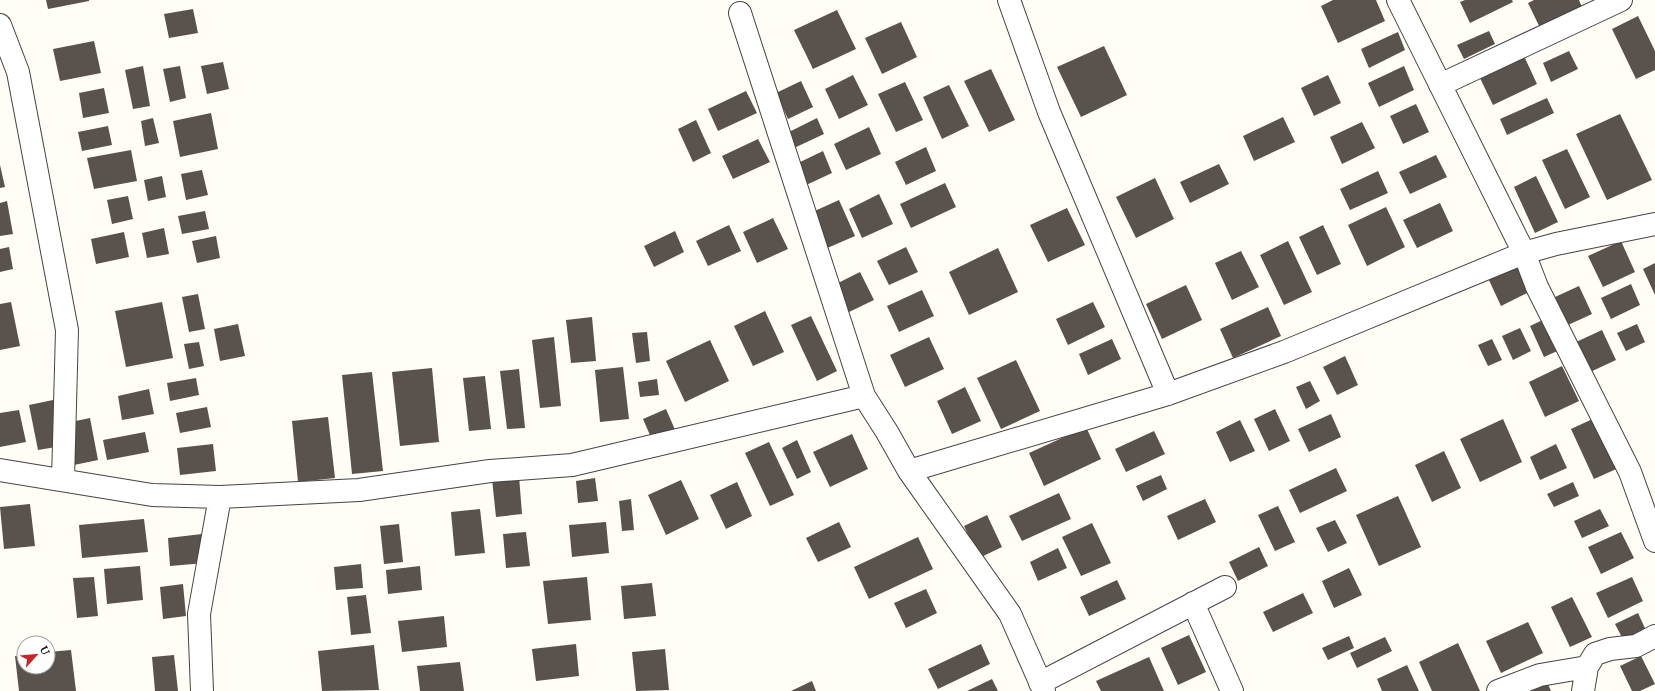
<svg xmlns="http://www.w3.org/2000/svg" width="1655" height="691" font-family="Lora,serif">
<rect width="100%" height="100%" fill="#fffdf5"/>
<path fill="#5a524d" d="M 46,0 L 89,0 L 89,1 L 48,9 Z
M 1333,0 L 1376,0 L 1385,21 L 1338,43 L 1321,6 Z
M 1465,0 L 1512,0 L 1513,2 L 1470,23 L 1460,2 Z
M 1534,0 L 1579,0 L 1584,12 L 1542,32 L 1528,3 Z
M 193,9 L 198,33 L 169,38 L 164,14 Z
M 837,10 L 856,49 L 813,69 L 794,30 Z
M 1638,16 L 1655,51 L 1655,70 L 1636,79 L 1612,29 Z
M 901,22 L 917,57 L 882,74 L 865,38 Z
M 1489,31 L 1495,44 L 1464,59 L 1457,45 Z
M 1398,32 L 1405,50 L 1369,68 L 1361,49 Z
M 94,41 L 101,73 L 60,81 L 53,49 Z
M 1104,46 L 1127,95 L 1081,117 L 1057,67 Z
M 1569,51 L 1578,69 L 1551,82 L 1543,63 Z
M 1524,56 L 1537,84 L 1493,105 L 1479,76 Z
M 223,62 L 229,89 L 207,94 L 201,66 Z
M 143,66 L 150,106 L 133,109 L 125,70 Z
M 180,66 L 186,98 L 170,102 L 163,69 Z
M 1404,66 L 1414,90 L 1379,107 L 1368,83 Z
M 991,69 L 1015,120 L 989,132 L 964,81 Z
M 853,75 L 868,105 L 839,119 L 825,89 Z
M 1328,75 L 1341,103 L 1314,116 L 1301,88 Z
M 801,81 L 813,107 L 788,119 L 776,93 Z
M 905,82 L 923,120 L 896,132 L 878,94 Z
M 949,85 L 969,126 L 942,139 L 923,97 Z
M 104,88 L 109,113 L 83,118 L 79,93 Z
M 746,91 L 757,113 L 718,131 L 708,109 Z
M 1547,98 L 1554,113 L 1507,135 L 1500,119 Z
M 1416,104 L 1429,132 L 1403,144 L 1390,116 Z
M 211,113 L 218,149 L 180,157 L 173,121 Z
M 1620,114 L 1652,180 L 1607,200 L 1576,134 Z
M 1283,117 L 1295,142 L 1254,161 L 1243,136 Z
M 153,118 L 159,143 L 145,146 L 141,121 Z
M 817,118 L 824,134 L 794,148 L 787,133 Z
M 696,120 L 711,153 L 693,162 L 678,129 Z
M 1362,122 L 1375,148 L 1342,164 L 1330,137 Z
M 108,126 L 112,145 L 82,151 L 78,132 Z
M 869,127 L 881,154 L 846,170 L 834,144 Z
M 758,139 L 770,162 L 733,179 L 722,156 Z
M 926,147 L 936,171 L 906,185 L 895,162 Z
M 1567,149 L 1590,197 L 1565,209 L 1542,160 Z
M 131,150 L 137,181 L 94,189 L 87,158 Z
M 823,151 L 832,173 L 804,186 L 794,165 Z
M 1436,155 L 1447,177 L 1410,194 L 1399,172 Z
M 1219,164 L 1229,184 L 1190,203 L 1180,182 Z
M 0,165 L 5,187 L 0,188 Z
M 202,170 L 208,195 L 186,200 L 181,174 Z
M 1378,171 L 1388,193 L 1350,210 L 1340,189 Z
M 162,176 L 166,197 L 148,201 L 144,180 Z
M 1536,176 L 1558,222 L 1535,233 L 1514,187 Z
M 1155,178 L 1174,219 L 1136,238 L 1116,197 Z
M 945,183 L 956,207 L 911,228 L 900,204 Z
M 879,194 L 893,224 L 862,238 L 849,209 Z
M 128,196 L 133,219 L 112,224 L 107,200 Z
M 839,200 L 855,236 L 825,249 L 808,214 Z
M 7,201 L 13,234 L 0,236 L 0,203 Z
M 1440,203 L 1453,231 L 1417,248 L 1403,220 Z
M 1386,207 L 1405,247 L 1367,266 L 1348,225 Z
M 1067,208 L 1085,245 L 1048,262 L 1030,225 Z
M 205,211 L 209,229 L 182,234 L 178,216 Z
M 773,218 L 788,249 L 757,263 L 743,232 Z
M 729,225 L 741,251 L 708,266 L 696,241 Z
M 1323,225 L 1341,264 L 1317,275 L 1299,237 Z
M 164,228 L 169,254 L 147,258 L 142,233 Z
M 675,231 L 684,252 L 654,267 L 644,246 Z
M 124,232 L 129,257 L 96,264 L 91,239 Z
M 216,236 L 220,258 L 197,263 L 192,241 Z
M 1288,241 L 1312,292 L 1284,305 L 1260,255 Z
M 1621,241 L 1635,272 L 1603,287 L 1588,256 Z
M 9,247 L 13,269 L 0,272 L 0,249 Z
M 906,247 L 918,272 L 889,285 L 877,261 Z
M 998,248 L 1018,292 L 969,315 L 949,272 Z
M 1241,251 L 1259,287 L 1232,300 L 1215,263 Z
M 1655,263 L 1655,295 L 1643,269 Z
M 1518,264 L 1531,291 L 1501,306 L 1488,278 Z
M 860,272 L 874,300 L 847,313 L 834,285 Z
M 1631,284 L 1640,305 L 1611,319 L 1601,298 Z
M 1186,285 L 1202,320 L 1162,339 L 1146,304 Z
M 1579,286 L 1592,314 L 1568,325 L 1555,297 Z
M 922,290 L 934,316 L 899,332 L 887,306 Z
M 198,294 L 205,329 L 189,332 L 182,297 Z
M 11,302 L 20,346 L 0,350 L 0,304 Z
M 162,302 L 173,358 L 126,367 L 115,311 Z
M 1093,302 L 1105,327 L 1068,345 L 1056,319 Z
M 1268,307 L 1281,336 L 1233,358 L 1220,329 Z
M 765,311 L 784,352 L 753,366 L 734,326 Z
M 811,316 L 837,371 L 817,381 L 791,325 Z
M 592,317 L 596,361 L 571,363 L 566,320 Z
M 1549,317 L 1564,348 L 1544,357 L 1530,326 Z
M 238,324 L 245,356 L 220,361 L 214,329 Z
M 1637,324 L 1645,342 L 1626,351 L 1617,333 Z
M 1520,328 L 1531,351 L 1513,360 L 1502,336 Z
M 1602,330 L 1616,360 L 1588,373 L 1574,343 Z
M 647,332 L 650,361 L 636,363 L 632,333 Z
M 554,337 L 561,406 L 540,408 L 532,340 Z
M 929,337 L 944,369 L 905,387 L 890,355 Z
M 1112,339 L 1121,359 L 1088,375 L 1079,354 Z
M 1492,339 L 1502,360 L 1488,366 L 1478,345 Z
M 710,340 L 729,381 L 685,402 L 666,361 Z
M 199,342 L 204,366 L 189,369 L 184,344 Z
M 1345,356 L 1358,385 L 1337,395 L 1323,367 Z
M 1016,360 L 1040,411 L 1001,429 L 977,378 Z
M 1562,366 L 1579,401 L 1545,417 L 1529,382 Z
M 623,367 L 629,419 L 600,422 L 595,370 Z
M 432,368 L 439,442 L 400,446 L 392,372 Z
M 519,369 L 525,428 L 507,429 L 500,371 Z
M 372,372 L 383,471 L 352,474 L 342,375 Z
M 485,376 L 491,429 L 469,431 L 463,378 Z
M 196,378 L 199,395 L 170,401 L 167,383 Z
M 657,379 L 659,395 L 640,397 L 638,382 Z
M 1310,381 L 1320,401 L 1306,409 L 1296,387 Z
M 965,387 L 981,421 L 952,434 L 937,401 Z
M 149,389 L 154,414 L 122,420 L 118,396 Z
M 53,400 L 62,446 L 38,450 L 29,405 Z
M 207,407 L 211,427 L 180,433 L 176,413 Z
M 666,409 L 676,432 L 653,442 L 643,419 Z
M 1275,409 L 1290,441 L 1269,451 L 1254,419 Z
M 19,410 L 26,442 L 0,447 L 0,413 Z
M 1331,414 L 1341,437 L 1309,452 L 1298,429 Z
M 1599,416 L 1623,466 L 1594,479 L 1571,429 Z
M 328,417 L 335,478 L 298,482 L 292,421 Z
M 90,418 L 98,460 L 74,465 L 66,423 Z
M 1503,419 L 1522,462 L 1480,482 L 1460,439 Z
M 1240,420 L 1255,451 L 1230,462 L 1216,432 Z
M 1086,427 L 1101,459 L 1044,486 L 1029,453 Z
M 1154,431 L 1165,454 L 1126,472 L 1115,449 Z
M 145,432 L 149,452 L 107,460 L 103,440 Z
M 852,434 L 868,469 L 830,487 L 813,452 Z
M 797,440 L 811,472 L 797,479 L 782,448 Z
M 769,442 L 794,495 L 770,506 L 745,453 Z
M 213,444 L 216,471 L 180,475 L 177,448 Z
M 1556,444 L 1567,468 L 1540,480 L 1530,457 Z
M 1444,451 L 1461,488 L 1432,502 L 1415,465 Z
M 1336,468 L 1347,491 L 1300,513 L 1289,490 Z
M 1161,475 L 1167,489 L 1143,501 L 1136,486 Z
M 519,476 L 522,514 L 496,517 L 492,479 Z
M 595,478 L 598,501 L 578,503 L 576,481 Z
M 681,480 L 699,519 L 666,535 L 648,495 Z
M 737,482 L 752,516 L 726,529 L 710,495 Z
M 1573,482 L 1579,496 L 1554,507 L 1547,494 Z
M 1059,493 L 1071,519 L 1022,541 L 1009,516 Z
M 1398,496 L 1421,547 L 1379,566 L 1356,515 Z
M 631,499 L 634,530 L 622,531 L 619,501 Z
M 1205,499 L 1216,522 L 1178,540 L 1167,516 Z
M 30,504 L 35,546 L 4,549 L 0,507 Z
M 1278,506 L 1295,542 L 1275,551 L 1258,515 Z
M 480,509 L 485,553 L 455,556 L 451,512 Z
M 1600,509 L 1609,526 L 1582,538 L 1574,521 Z
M 987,515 L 1002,547 L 979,558 L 964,526 Z
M 144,519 L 148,552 L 82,558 L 79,525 Z
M 1335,520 L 1347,543 L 1328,552 L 1316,528 Z
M 606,522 L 609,553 L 572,557 L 569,525 Z
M 839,522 L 851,547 L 818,562 L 806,538 Z
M 1092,523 L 1111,563 L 1081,576 L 1062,537 Z
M 399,524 L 403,562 L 384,564 L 380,526 Z
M 526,532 L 530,566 L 506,568 L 503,534 Z
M 1621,532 L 1634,558 L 1601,574 L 1588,547 Z
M 202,534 L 205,563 L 170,566 L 168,538 Z
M 918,537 L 933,569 L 869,599 L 854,567 Z
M 1259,547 L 1268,566 L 1238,581 L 1229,562 Z
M 1058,548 L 1067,568 L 1038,581 L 1030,562 Z
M 361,564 L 363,588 L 336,590 L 334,567 Z
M 140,566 L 143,600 L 107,604 L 104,569 Z
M 420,566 L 422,590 L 388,594 L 386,570 Z
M 1349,568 L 1362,595 L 1334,608 L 1322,581 Z
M 94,577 L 98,616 L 77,618 L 73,578 Z
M 587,577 L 591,620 L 548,624 L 543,581 Z
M 1632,577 L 1643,601 L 1608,618 L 1596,593 Z
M 1117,580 L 1126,599 L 1089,616 L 1080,597 Z
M 652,583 L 656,616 L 624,619 L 621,586 Z
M 183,584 L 186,616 L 163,619 L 160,587 Z
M 926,589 L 937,613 L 906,628 L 894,603 Z
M 1303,593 L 1313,613 L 1273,632 L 1263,612 Z
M 366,595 L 371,633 L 351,635 L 347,597 Z
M 1572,597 L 1592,637 L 1570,647 L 1551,607 Z
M 1638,613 L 1649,637 L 1627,647 L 1615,624 Z
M 444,616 L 447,647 L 402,652 L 398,621 Z
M 1528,622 L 1543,653 L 1501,673 L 1486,641 Z
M 1189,635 L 1206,672 L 1178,685 L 1161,648 Z
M 1349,636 L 1354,648 L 1328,660 L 1322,648 Z
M 1385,637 L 1392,651 L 1357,668 L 1350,653 Z
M 1458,643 L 1480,691 L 1432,691 L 1419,662 Z
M 576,644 L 579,676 L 536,681 L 532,649 Z
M 981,644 L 990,664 L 938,689 L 928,669 Z
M 374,645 L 379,690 L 322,691 L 318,651 Z
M 665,649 L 669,690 L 636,691 L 632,652 Z
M 71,650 L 76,691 L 19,691 L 15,656 L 24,655 L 24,667 L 48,667 L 48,652 Z
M 174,655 L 178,691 L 155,691 L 152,657 Z
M 1641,656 L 1655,684 L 1640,691 L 1632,691 L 1620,666 Z
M 1149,657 L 1164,691 L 1101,691 L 1096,681 Z
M 460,662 L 464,691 L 420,691 L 417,666 Z
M 1407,665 L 1419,691 L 1382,691 L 1377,679 Z
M 992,679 L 998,691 L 967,691 Z
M 1546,680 L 1551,691 L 1524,691 Z
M 812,681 L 816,691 L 791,691 Z"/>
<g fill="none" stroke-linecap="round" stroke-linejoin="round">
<defs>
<path id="minor" d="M 1009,0 L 1049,112 L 1168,394
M 740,13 L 864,396
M 0,25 L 18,72 L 67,330 L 63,480
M 1440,85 L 1621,0
M 1655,224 L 1556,244 L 1524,253 L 1537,287 L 1630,472 L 1655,541
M 0,470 L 152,495 L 220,497 L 359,490 L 490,471 L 572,465 L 864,396 L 887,432 L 909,471 L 1010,614 L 1044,691
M 909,471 L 1168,394 L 1284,352 L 1524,253 L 1398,0
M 1193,603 L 1232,691
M 1040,683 L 1225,587
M 202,691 L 199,614 L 220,497
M 1498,691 L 1540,675 L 1587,667
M 1583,691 L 1587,667 L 1595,654 L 1610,649 L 1636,646 L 1655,636"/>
</defs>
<use href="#minor" stroke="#444" stroke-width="24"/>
<use href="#minor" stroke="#fff" stroke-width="22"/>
</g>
<g transform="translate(36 655) rotate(63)"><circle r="19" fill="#ffffff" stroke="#a0a0a0"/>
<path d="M0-3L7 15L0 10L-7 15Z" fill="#c4262e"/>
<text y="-6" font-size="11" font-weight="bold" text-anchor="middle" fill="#111111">U</text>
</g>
</svg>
